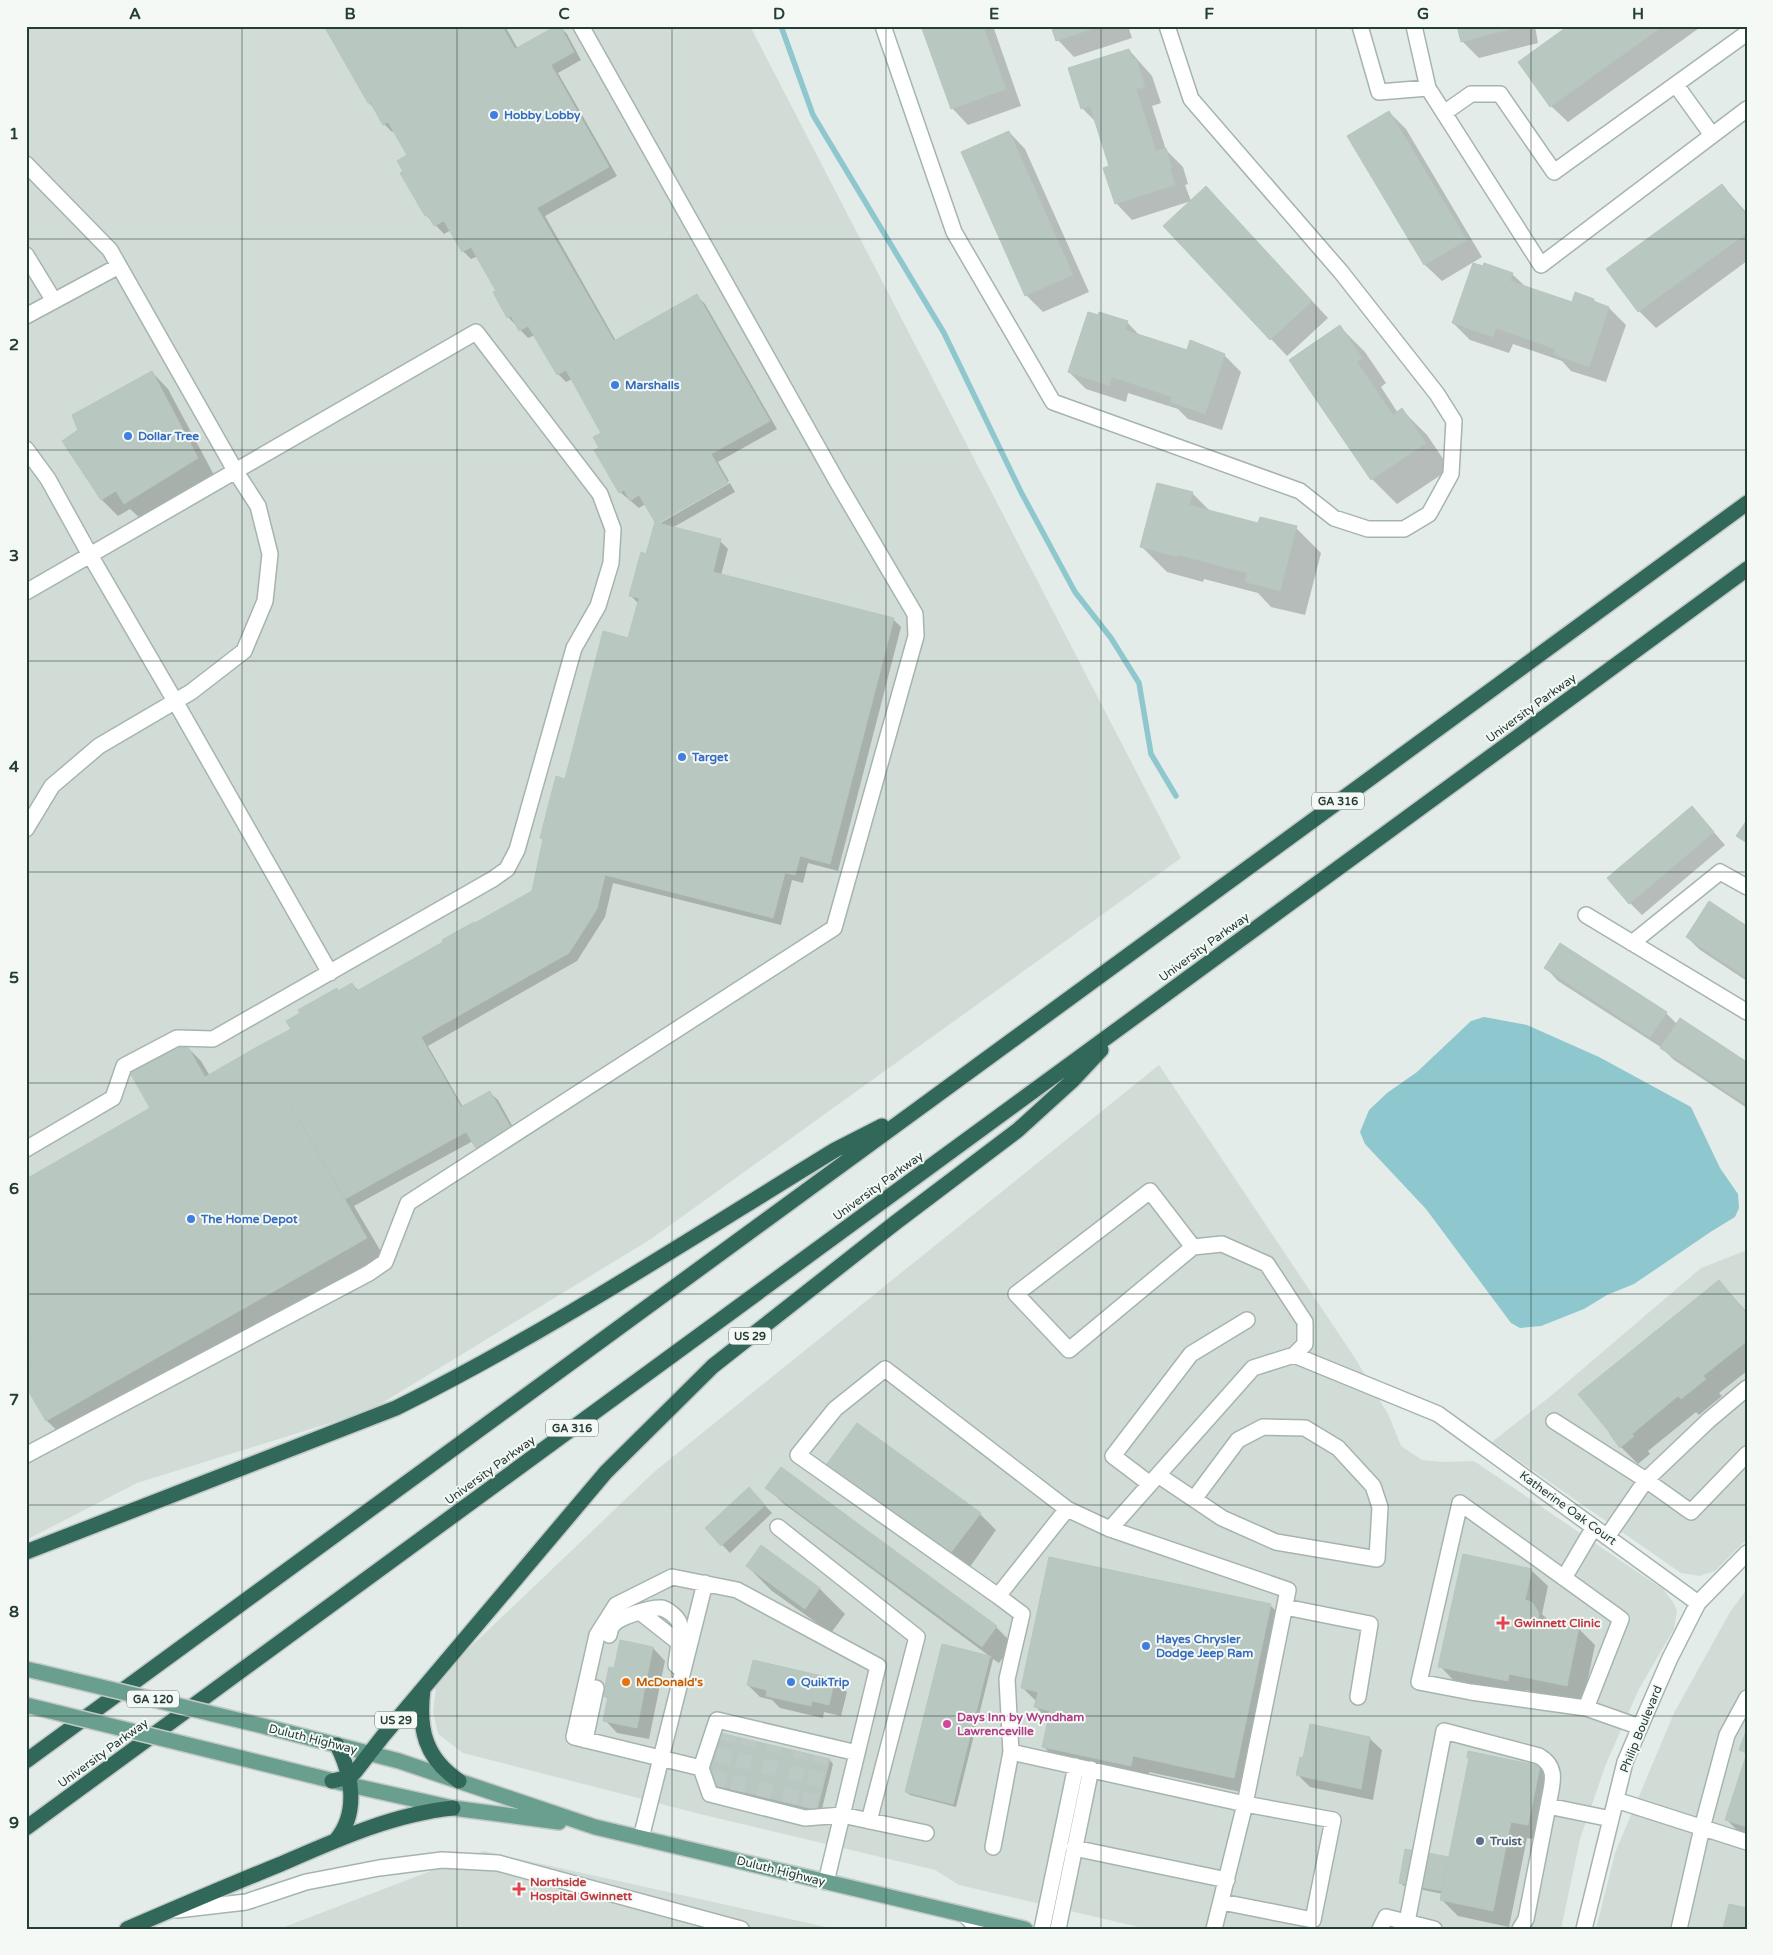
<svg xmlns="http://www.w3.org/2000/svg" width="1773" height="1955" font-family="'Varela Round',sans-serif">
<rect width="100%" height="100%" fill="#e3ece8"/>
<path fill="#d2dcd7" d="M 26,26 L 750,26 L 1181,858 L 651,1239 L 369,1411 L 137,1483 L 26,1540 Z
M 1159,1065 L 1355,1358 L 1389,1416 L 1401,1446 L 1422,1460 L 1445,1462 L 1474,1461 L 1664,1590 L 1674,1604 L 1677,1610 L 1674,1629 L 1639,1689 L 1606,1764 L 1580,1839 L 1561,1929 L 1147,1929 L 959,1885 L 935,1870 L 700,1814 L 463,1753 L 438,1734 L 433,1712 L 437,1679 L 654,1472 Z
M 1747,1250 L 1747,1539 L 1715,1571 L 1700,1576 L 1681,1573 L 1492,1442 L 1552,1395 L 1701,1268 Z
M 1747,1589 L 1747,1929 L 1596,1929 L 1615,1853 L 1674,1713 L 1730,1612 Z
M 483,1851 L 835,1929 L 279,1929 Z"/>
<path fill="#8fc7ce" d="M 1484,1017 L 1527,1025 L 1599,1057 L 1691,1107 L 1720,1168 L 1738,1194 L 1739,1208 L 1735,1217 L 1712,1231 L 1634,1284 L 1607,1295 L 1584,1309 L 1541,1326 L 1520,1328 L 1511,1323 L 1426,1209 L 1365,1144 L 1360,1132 L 1369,1110 L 1387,1093 L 1417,1072 L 1471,1021 Z"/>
<path fill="#0003" d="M 326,26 L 505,26 L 518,49 L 559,26 L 567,34 L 581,60 L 558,73 L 617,176 L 545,216 L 616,341 L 697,296 L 705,304 L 777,429 L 718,462 L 729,481 L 657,522 L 657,525 L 730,483 L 735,492 L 672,528 L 720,541 L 728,549 L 721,575 L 893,619 L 901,627 L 838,871 L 808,863 L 803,883 L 792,880 L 781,925 L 613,883 L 605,917 L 577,961 L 428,1046 L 463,1107 L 489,1092 L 498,1100 L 518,1136 L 485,1156 L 473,1141 L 354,1206 L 383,1255 L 64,1437 L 47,1421 L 26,1384 L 152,1108 L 184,1044 L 201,1061 L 210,1076 L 292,1029 L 339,992 L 352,984 L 359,991 L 533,891 L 544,840 L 542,838 L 629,639 L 639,604 L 631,596 L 647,555 L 656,522 L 645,504 L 639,508 L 620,492 L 596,451 L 601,448 L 603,433 L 572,379 L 566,382 L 558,374 L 535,335 L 528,338 L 508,317 L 498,291 L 478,256 L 471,259 L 463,251 L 451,230 L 444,234 L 426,215 L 405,171 L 409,156 L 395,131 L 392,132 L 384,124 L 375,109 L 369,103 Z
M 923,26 L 993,26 L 1021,106 L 968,125 L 952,108 Z
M 1053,26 L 1128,26 L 1132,38 L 1074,57 L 1058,40 Z
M 1459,26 L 1535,26 L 1538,43 L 1479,58 L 1462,41 Z
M 1570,26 L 1702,26 L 1568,122 L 1551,106 Z
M 1129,50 L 1152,76 L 1161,103 L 1152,106 L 1166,150 L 1183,167 L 1188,184 L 1185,185 L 1191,201 L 1132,220 L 1116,203 L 1110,167 L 1097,123 L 1082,108 Z
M 1389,112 L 1406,129 L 1482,257 L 1442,281 L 1425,265 L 1348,136 Z
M 1009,132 L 1025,149 L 1089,292 L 1043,312 L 1026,295 Z
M 1722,185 L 1747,213 L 1747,261 L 1656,328 L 1639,311 Z
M 1222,205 L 1328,318 L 1287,356 L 1271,339 Z
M 1512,274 L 1527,288 L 1572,304 L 1576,294 L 1594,300 L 1598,304 L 1609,308 L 1626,325 L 1606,382 L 1571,371 L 1562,361 L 1513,344 L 1509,353 L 1470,340 L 1453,323 Z
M 1127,322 L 1141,337 L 1188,352 L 1224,355 L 1241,372 L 1222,430 L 1188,419 L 1178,409 L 1128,393 L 1126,402 L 1086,389 L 1069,372 Z
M 1340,327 L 1365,352 L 1386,383 L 1381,387 L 1398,413 L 1402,410 L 1427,435 L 1450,469 L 1397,504 L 1372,479 Z
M 152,372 L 168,389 L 214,475 L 142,520 L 130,509 L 118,516 L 102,500 Z
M 1192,493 L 1211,512 L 1259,525 L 1296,528 L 1321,553 L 1305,615 L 1271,607 L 1258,593 L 1204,579 L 1203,582 L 1167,572 L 1142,547 Z
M 1692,807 L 1725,845 L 1642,915 L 1630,903 Z
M 1747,928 L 1747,981 L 1700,950 L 1687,937 Z
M 1546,968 L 1666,1013 L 1677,1024 L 1747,1063 L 1747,1108 L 1674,1060 L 1662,1048 L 1558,981 Z
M 1719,1282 L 1747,1312 L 1747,1371 L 1719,1393 L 1722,1396 L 1699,1415 L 1696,1412 L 1648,1451 L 1650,1454 L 1638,1464 L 1621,1447 Z
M 827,1465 L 980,1514 L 996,1530 L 967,1571 L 844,1482 Z
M 781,1469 L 996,1627 L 1013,1644 L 999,1663 L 993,1659 L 956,1807 L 910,1795 L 906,1792 L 943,1646 L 992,1658 L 784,1504 L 767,1488 Z
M 757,1497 L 772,1513 L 730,1553 L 706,1528 Z
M 761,1547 L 820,1589 L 845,1614 L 831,1633 L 772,1591 L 747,1566 Z
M 1531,1570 L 1548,1586 L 1542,1614 L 1550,1622 L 1579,1629 L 1595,1645 L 1583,1702 L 1526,1690 L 1524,1697 L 1456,1683 L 1440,1666 Z
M 1270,1605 L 1287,1622 L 1250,1794 L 1149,1772 L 1148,1782 L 1060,1763 L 1044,1747 L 1049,1720 L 1036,1707 L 1037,1702 L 1023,1688 Z
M 653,1648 L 665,1661 L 649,1739 L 617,1733 L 605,1720 L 609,1700 L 605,1696 L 615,1670 Z
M 753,1661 L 835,1680 L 847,1692 L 841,1716 L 824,1712 L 823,1718 L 780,1708 L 772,1700 L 760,1697 L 748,1685 Z
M 1369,1738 L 1382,1750 L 1373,1800 L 1310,1787 L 1297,1774 Z
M 1747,1756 L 1747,1835 L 1739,1832 L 1727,1820 Z
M 1468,1757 L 1540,1767 L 1556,1784 L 1544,1841 L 1527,1838 L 1509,1927 L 1458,1916 L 1442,1900 L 1443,1894 L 1404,1886 L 1400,1883 L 1450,1859 L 1470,1759 Z
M 830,1760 L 833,1764 L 821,1813 L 712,1787 L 708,1783 Z"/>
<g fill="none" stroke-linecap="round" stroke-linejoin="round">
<path stroke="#8fc7ce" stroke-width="5.5" d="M 781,26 L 813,115 L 944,333 L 1021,492 L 1075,592 L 1111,638 L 1139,683 L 1151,754 L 1176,796"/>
</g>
<path fill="#b9c7c1" stroke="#b6c6bf" d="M 324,26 L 502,26 L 515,49 L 556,26 L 560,26 L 574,52 L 551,65 L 609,167 L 537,208 L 614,341 L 697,294 L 770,421 L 711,454 L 728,483 L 658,523 L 721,539 L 713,572 L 894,618 L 830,864 L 800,856 L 795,875 L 785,873 L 773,918 L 605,875 L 597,909 L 569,953 L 421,1037 L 461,1107 L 490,1091 L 511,1128 L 476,1148 L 466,1132 L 345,1199 L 257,1047 L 291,1029 L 286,1021 L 300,1013 L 298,1010 L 337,988 L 338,991 L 352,983 L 357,991 L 443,942 L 442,940 L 474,922 L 475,923 L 532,891 L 543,839 L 540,838 L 556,776 L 565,779 L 603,631 L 628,638 L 639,598 L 629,596 L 641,552 L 646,554 L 655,522 L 639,495 L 630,501 L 624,490 L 619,493 L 594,450 L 599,448 L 593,437 L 601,433 L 566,370 L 557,375 L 528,326 L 519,331 L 511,316 L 507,318 L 493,292 L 496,291 L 471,247 L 462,252 L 444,221 L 434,226 L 428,215 L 425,216 L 400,173 L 403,171 L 397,161 L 407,155 L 388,122 L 383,125 L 370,102 L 368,103 Z
M 921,26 L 983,26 L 1006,89 L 951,109 Z
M 1051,26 L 1101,26 L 1056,41 Z
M 1457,26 L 1522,26 L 1461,42 Z
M 1568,26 L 1663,26 L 1550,107 L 1518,62 Z
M 1129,49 L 1133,59 L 1136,58 L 1145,87 L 1136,89 L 1156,151 L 1166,148 L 1172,168 L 1170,168 L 1175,185 L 1115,204 L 1103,168 L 1109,166 L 1090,106 L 1081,109 L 1068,68 Z
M 1389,111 L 1467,240 L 1424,265 L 1347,136 Z
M 1009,131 L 1073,275 L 1025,296 L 961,152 Z
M 1722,184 L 1747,217 L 1747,233 L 1638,312 L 1606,269 Z
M 1206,186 L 1312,301 L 1270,340 L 1163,226 Z
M 1473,263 L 1483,266 L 1484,263 L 1513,273 L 1510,281 L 1572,302 L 1575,292 L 1594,299 L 1593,301 L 1609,307 L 1589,367 L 1553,354 L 1555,349 L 1496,328 L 1493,337 L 1452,323 Z
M 1088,312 L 1098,315 L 1099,312 L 1128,321 L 1125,330 L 1187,350 L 1190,340 L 1225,354 L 1205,414 L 1170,402 L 1172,397 L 1112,377 L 1109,386 L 1068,372 Z
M 1340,325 L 1362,358 L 1357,362 L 1393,415 L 1402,408 L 1426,443 L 1371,480 L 1289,360 Z
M 152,371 L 198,458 L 124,504 L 116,491 L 101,500 L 62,441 L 78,430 L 72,415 Z
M 1157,483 L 1193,492 L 1189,505 L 1258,523 L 1260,517 L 1297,526 L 1280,591 L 1245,582 L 1247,573 L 1179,555 L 1178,557 L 1140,547 Z
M 1692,806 L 1714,832 L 1629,904 L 1607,878 Z
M 1747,820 L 1747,843 L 1736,836 Z
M 1709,901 L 1747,926 L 1747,978 L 1686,937 Z
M 1560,943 L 1667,1012 L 1650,1037 L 1544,968 Z
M 1680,1018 L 1747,1062 L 1747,1105 L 1660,1048 Z
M 185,1042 L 205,1077 L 257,1047 L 367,1238 L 46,1421 L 26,1387 L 26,1366 L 42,1358 L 26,1331 L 26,1179 L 150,1108 L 130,1073 Z
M 1719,1280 L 1747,1314 L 1747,1341 L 1703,1376 L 1706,1379 L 1681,1399 L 1678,1396 L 1632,1434 L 1634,1436 L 1620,1448 L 1609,1433 L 1610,1433 L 1578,1394 Z
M 26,1331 L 42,1358 L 26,1366 Z
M 857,1423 L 981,1513 L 949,1555 L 826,1465 Z
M 781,1467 L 997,1626 L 982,1647 L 765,1488 Z
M 749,1487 L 765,1505 L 721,1546 L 705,1528 Z
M 761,1545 L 820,1588 L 805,1609 L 746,1566 Z
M 1463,1554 L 1532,1569 L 1525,1600 L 1532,1602 L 1539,1613 L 1538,1619 L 1579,1627 L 1567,1686 L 1509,1674 L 1508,1681 L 1438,1667 Z
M 1049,1557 L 1271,1604 L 1234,1778 L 1133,1756 L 1131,1766 L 1042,1747 L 1050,1711 L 1034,1707 L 1038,1692 L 1021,1688 Z
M 620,1640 L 653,1647 L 637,1728 L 603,1721 L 608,1697 L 603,1696 L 609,1667 L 614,1668 Z
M 942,1644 L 990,1656 L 953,1804 L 905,1792 Z
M 753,1660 L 835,1679 L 829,1705 L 812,1701 L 811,1706 L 766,1696 L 767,1690 L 747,1685 Z
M 1310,1724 L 1370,1737 L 1361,1789 L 1296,1775 L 1300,1757 L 1303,1758 Z
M 1747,1729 L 1747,1827 L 1725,1820 L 1747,1753 L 1739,1750 Z
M 720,1733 L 830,1759 L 817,1810 L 707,1783 Z
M 1468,1751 L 1540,1766 L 1528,1825 L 1511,1822 L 1493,1911 L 1440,1900 L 1469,1758 L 1467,1758 Z
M 1405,1849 L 1449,1857 L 1442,1891 L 1399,1883 Z
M 1729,1904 L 1747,1908 L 1747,1929 L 1723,1929 Z"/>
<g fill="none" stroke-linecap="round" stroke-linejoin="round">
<path stroke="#bdc9c4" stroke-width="15" stroke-dasharray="15 8" stroke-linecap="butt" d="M 717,1786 L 729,1735
M 737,1791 L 749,1740
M 763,1797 L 775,1746
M 789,1803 L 802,1752
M 808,1808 L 820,1757"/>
<defs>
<path id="minor" d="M 883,26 L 954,232 L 1053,402 L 1300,491 L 1334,518 L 1368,529 L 1404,529 L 1429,514 L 1451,474 L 1454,421 L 1437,394 L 1341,272 L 1191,99 L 1167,26
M 1360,26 L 1379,92 L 1428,88
M 1414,26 L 1428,88 L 1541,265 L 1747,109
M 1676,85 L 1712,135
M 1444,113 L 1471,94 L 1500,94 L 1554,172 L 1747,33
M 26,164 L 110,250 L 236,472 L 258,506 L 270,554 L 265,601 L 244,651 L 191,692 L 99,746 L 52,786 L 26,829
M 26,255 L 54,301
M 26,316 L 119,266
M 26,449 L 48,479 L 90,555 L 175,701 L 330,973
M 26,592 L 476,332 L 600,494 L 613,529 L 611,563 L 598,606 L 574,648 L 517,850 L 507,869 L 493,879 L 213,1039 L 177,1038 L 124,1066 L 113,1098 L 26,1149
M 1586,915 L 1747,1012
M 1632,943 L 1720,872 L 1747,887
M 1193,1247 L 1150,1191 L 1016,1294 L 1069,1350 L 1193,1247 L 1222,1244 L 1267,1264 L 1305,1322 L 1305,1344 L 1294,1355
M 1554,1421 L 1646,1480 L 1691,1512 L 1747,1454
M 26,1455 L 369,1273 L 385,1262 L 408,1203 L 834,928 L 916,636 L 915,614 L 839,485 L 581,26
M 1158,1475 L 1222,1518 L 1276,1542 L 1377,1559 L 1380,1507 L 1373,1486 L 1338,1448 L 1305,1428 L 1263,1427 L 1238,1440 L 1194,1499
M 1150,1484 L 1113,1456 L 1191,1354 L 1247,1320
M 1067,1509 L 998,1596 L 798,1455 L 835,1409 L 885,1369 L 1067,1509 L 1110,1529 L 1253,1368 L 1294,1355 L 1438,1414 L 1698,1603
M 778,1527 L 917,1637 L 869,1821
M 1607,1537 L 1646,1480 L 1709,1420 L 1747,1388
M 1564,1578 L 1594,1527
M 1285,1607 L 1370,1624 L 1358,1697
M 640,1612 L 678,1642
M 609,1635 C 610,1631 611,1626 614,1624 C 619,1617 652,1607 661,1608 C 667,1609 676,1616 679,1622 C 682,1630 677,1655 676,1665 L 678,1667
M 1586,1708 L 1621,1619 L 1460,1503 L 1419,1682 L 1471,1692 L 1586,1708 L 1640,1727
M 585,1740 L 596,1688
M 1011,1752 L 1245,1804 L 1288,1590 L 1110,1529
M 857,1753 L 717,1720 L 701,1768 L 710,1794 L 805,1818 L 842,1815 L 926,1833
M 701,1768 L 574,1737 L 597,1635 L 616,1605 L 672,1577 L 737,1590 L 878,1666 L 826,1882
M 1616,1800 L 1747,1842
M 641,1838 L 705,1583
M 993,1847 L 1011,1752 L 1007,1679 L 1022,1614 L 998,1596
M 1074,1848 L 1227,1880
M 177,1910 L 246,1902 L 306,1882 L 379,1868 L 442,1860 L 498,1863 L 741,1929
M 966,1916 L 978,1929
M 1407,1922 L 1444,1731 L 1539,1756 C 1560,1768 1551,1786 1548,1806
M 1042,1929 L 1076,1766
M 1058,1929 L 1091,1769
M 1214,1929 L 1245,1804 L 1333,1820 L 1313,1920 L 1222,1902
M 1380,1929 L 1386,1917 L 1434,1929
M 1520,1929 L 1526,1919 L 1548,1806 L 1611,1819
M 1584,1929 L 1625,1762 L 1640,1727 L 1670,1658 L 1698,1603 L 1747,1553
M 1679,1929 L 1702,1828 L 1727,1735 L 1747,1698"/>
<path id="major" d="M 26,1669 L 39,1672
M 267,1727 L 399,1761 L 595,1827 L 1025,1929
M 229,1755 L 350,1785 L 453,1808 L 559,1822"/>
<path id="highway" d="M 26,1552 L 396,1408 C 547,1333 691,1238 835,1150 L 882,1126
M 423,1689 C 418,1729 425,1758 459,1781
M 26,1761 L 1747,503
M 332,1781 L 349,1777 L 355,1772 L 383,1736 L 606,1472 L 713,1366 L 895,1223 L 1018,1130 L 1073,1080 L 1101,1050
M 26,1828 L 1747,569
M 336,1840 C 359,1813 352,1774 337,1745
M 127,1929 C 178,1907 229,1885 281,1864 C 336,1840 393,1814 453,1808"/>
</defs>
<use href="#minor" stroke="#a6b4af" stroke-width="18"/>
<use href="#major" stroke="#c2c9c6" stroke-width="18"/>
<use href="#highway" stroke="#c2c9c6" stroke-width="18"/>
<use href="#minor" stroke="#fff" stroke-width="15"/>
<use href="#major" stroke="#6a9f8f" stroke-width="15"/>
<use href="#highway" stroke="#31685a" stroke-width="15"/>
<defs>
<path id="major-bridge" d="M 39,1672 L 267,1727
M 26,1705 L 229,1755"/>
</defs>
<use href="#major-bridge" stroke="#c2c9c6" stroke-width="18" stroke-linecap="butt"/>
<use href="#major-bridge" stroke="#6a9f8f" stroke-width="15"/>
</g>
<path fill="none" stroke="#243d35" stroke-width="1" stroke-opacity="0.55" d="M 242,26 L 242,1929M 457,26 L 457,1929M 672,26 L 672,1929M 886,26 L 886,1929M 1101,26 L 1101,1929M 1316,26 L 1316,1929M 1531,26 L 1531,1929M 26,239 L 1747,239M 26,450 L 1747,450M 26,661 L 1747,661M 26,872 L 1747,872M 26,1083 L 1747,1083M 26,1294 L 1747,1294M 26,1505 L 1747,1505M 26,1716 L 1747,1716"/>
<g fill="#3f7fe0" stroke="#f4f9f6" stroke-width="2">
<circle cx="494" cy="115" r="5"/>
<circle cx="615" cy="385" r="5"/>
<circle cx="128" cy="436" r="5"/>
<circle cx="682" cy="757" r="5"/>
<circle cx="191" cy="1219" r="5"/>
<circle cx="1146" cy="1646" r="5"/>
<circle cx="791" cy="1682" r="5"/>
</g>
<g fill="#e0444e" stroke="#f4f9f6" stroke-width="2">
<path d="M1500.5 1615.5h5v5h5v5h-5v5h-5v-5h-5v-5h5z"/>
<path d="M516.5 1881.5h5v5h5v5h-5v5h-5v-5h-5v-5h5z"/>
</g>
<circle fill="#e8710a" stroke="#f4f9f6" stroke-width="2" cx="626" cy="1682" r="5"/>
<circle fill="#d1479c" stroke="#f4f9f6" stroke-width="2" cx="947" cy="1724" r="5"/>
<circle fill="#5c6f8a" stroke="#f4f9f6" stroke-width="2" cx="1480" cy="1841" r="5"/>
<g text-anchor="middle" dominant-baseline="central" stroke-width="4" stroke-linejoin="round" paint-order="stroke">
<g fill="#f4f9f6" stroke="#62756f" stroke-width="1">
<rect x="1312" y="792.5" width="52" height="17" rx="4"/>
<rect x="729" y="1327.5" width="42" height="17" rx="4"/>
<rect x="546" y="1419.5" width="52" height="17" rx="4"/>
<rect x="127" y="1690.5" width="52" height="17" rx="4"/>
<rect x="375" y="1711.5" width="42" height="17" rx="4"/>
</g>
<g font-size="11" font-weight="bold" fill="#243d35">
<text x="1338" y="801">GA 316</text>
<text x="750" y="1336">US 29</text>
<text x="572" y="1428">GA 316</text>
<text x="153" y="1699">GA 120</text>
<text x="396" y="1720">US 29</text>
</g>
<g font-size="12" font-weight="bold" fill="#366cbe" stroke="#f4f9f6" text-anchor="start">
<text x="504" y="115">Hobby Lobby</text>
<text x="625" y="385">Marshalls</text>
<text x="138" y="436">Dollar Tree</text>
<text x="692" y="757">Target</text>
<text x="201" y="1219">The Home Depot</text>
<text x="1156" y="1639">Hayes Chrysler<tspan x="1156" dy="14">Dodge Jeep Ram</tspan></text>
<text x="801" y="1682">QuikTrip</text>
</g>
<g font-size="12" fill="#243d35" stroke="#f4f9f6">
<text transform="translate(1531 708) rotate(-36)">University Parkway</text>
<text transform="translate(1204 947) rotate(-36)">University Parkway</text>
<text transform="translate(878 1186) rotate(-36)">University Parkway</text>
<text transform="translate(490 1470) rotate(-36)">University Parkway</text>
<text transform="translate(1568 1508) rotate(36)">Katherine Oak Court</text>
<text transform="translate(1641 1729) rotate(-68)">Philip Boulevard</text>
<text transform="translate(313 1739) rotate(14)">Duluth Highway</text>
<text transform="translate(103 1753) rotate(-36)">University Parkway</text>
<text transform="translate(781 1871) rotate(14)">Duluth Highway</text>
</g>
<g font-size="12" font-weight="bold" fill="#be3a42" stroke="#f4f9f6" text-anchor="start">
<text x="1514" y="1623">Gwinnett Clinic</text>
<text x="530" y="1882">Northside<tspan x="530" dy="14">Hospital Gwinnett</tspan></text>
</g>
<g font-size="12" font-weight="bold" fill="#c56008" stroke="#f4f9f6" text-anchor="start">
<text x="636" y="1682">McDonald's</text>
</g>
<g font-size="12" font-weight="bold" fill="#b23c85" stroke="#f4f9f6" text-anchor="start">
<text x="957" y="1717">Days Inn by Wyndham<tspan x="957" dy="14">Lawrenceville</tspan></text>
</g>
<g font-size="12" font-weight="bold" fill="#4e5e75" stroke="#f4f9f6" text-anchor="start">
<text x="1490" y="1841">Truist</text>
</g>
</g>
<rect width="1773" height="1955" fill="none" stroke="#f4f9f6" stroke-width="55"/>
<rect x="28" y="28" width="1718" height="1900" fill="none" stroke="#243d35" stroke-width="2"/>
<g font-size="16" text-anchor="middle" font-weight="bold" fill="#243d35">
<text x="135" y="19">A</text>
<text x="350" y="19">B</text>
<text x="564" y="19">C</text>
<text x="779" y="19">D</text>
<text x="994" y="19">E</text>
<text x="1209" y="19">F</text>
<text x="1423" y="19">G</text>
<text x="1638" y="19">H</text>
<text x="14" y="139">1</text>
<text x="14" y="350">2</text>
<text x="14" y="561">3</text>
<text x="14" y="772">4</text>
<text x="14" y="983">5</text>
<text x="14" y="1194">6</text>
<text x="14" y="1405">7</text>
<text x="14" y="1617">8</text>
<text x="14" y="1828">9</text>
</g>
</svg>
